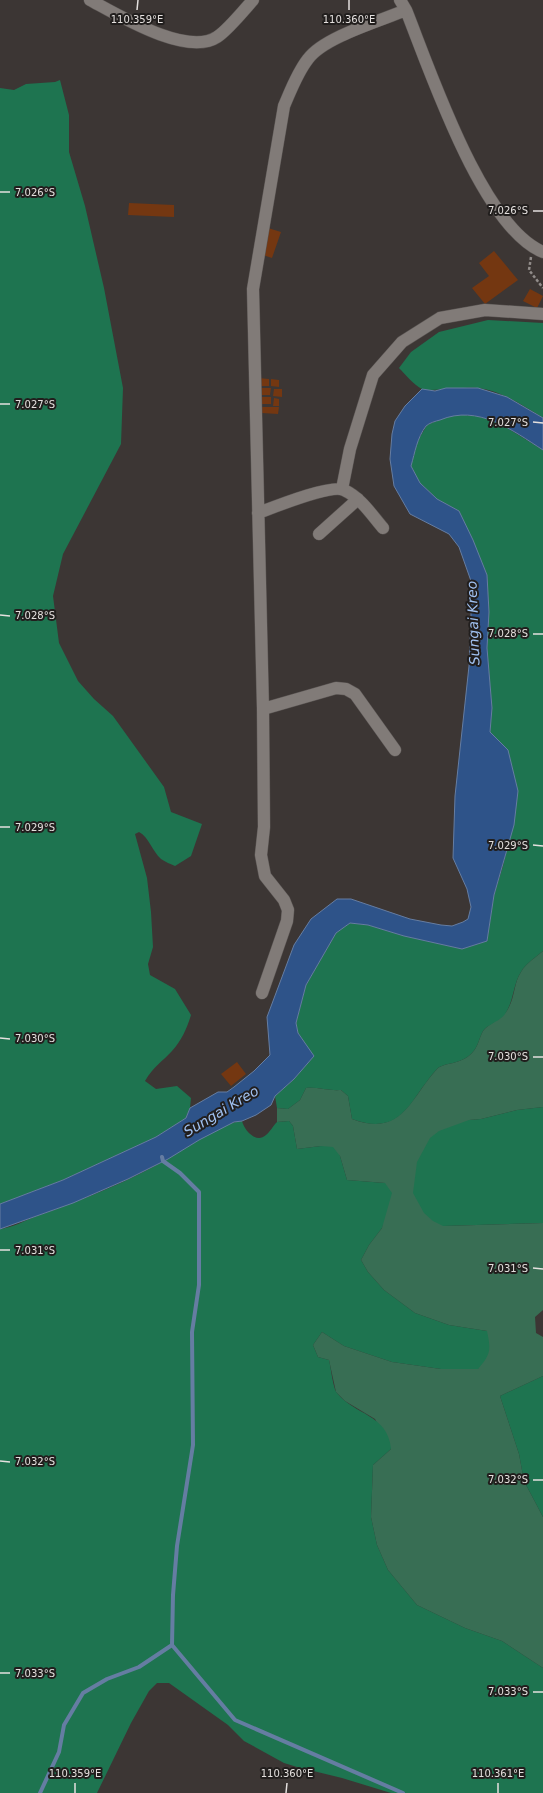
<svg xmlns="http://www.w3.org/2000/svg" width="543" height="1793" font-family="'DejaVu Sans',sans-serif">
<rect width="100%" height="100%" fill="#3c3634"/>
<path fill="#386e54" d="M 543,951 L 543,1107 L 517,1110 L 481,1119 L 469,1120 L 443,1226 L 543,1223 L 543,1310 L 535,1317 L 536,1333 L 543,1337 L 543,1376 L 500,1396 L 519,1454 L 524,1481 L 543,1517 L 543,1668 L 502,1641 L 465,1628 L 417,1605 L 388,1570 L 377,1545 L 371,1517 L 373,1465 L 391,1449 L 375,1419 L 345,1401 L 336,1392 L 329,1360 L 318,1357 L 313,1345 L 322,1332 L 344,1346 L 392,1362 L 441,1369 L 478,1369 L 487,1331 L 449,1325 L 415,1313 L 384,1290 L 368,1272 L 361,1260 L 369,1245 L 382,1228 L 385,1183 L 347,1180 L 340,1156 L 321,1146 L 297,1149 L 293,1126 L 289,1121 L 277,1122 L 277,1108 L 288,1109 L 300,1100 L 306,1088 C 318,1087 329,1091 341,1090 L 348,1096 L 352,1119 C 402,1138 411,1097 437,1069 C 444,1062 461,1065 472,1053 C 478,1047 479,1038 483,1031 C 491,1021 503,1020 509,1007 C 515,996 514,982 521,972 C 525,964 536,957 543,951 Z"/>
<path fill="#1e7450" d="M 60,80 L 69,115 L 69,152 L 85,206 L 104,288 L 123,388 L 121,444 L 63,554 L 53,596 L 59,643 L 78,681 L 94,699 L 113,716 L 164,787 L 171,812 L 202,824 L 191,856 L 175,866 C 171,864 165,862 161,859 C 152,851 149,837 139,832 L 135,834 L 147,878 L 151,912 L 153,947 L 148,964 L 150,975 L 175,989 L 191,1015 C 187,1028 182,1040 172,1051 C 162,1062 154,1066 145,1081 L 156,1089 L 177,1086 L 191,1098 L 190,1108 L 186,1118 L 156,1137 L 63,1180 L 0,1204 L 0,88 L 14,90 L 26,84 L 55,82 Z
M 488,320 L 543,323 L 543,418 C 524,406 500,390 477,388 C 465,387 428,392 422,389 C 414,385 406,375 399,368 L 411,352 L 439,332 Z
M 453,414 L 476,416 L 496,421 L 543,450 L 543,951 C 536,957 525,964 521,972 C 513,984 514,1001 505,1014 C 499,1022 488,1024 483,1031 C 479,1038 478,1047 472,1053 C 461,1065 444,1062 437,1069 C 410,1098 403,1138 352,1119 L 348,1096 L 341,1090 C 329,1091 318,1087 306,1088 L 300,1100 L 288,1109 L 277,1108 L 275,1096 L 294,1079 L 313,1057 L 298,1033 L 296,1023 L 306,985 L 336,933 L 350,923 L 368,925 L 404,936 L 462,949 L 487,941 L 494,895 L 503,866 L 507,848 L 508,750 L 490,733 L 492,708 L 487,648 L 489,612 L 487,575 L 459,511 L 437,499 L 420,483 L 411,466 L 417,442 L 427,425 Z
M 543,1107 L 543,1223 L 443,1226 L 433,1221 L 424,1213 L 413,1193 L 417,1162 L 430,1138 L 439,1131 L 469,1120 L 481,1119 L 517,1110 Z
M 242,1121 C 244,1130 256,1144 266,1135 C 270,1132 273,1126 277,1122 L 289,1121 L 293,1126 L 297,1149 L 321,1146 L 333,1147 L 340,1156 L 347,1180 L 385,1183 L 392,1193 L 382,1228 L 369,1245 L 361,1260 L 368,1272 L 384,1290 L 415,1313 L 449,1325 L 487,1331 C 491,1350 491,1354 478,1369 L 441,1369 L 392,1362 L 344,1346 L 322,1332 L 313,1345 L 318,1357 L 329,1360 C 331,1368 333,1388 337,1393 C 354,1415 388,1414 391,1449 L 373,1465 L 371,1517 L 377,1545 L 388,1570 L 417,1605 L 465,1628 L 502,1641 L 543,1668 L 543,1793 L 391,1793 L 342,1778 L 297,1767 L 284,1763 L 244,1741 L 228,1725 L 169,1683 L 157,1683 L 149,1691 L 131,1723 L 97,1793 L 0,1793 L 0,1229 C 12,1228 26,1220 37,1216 C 82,1200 128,1182 169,1158 C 189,1147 220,1123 242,1121 Z
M 543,1376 L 543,1517 L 524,1481 L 519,1454 L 500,1396 Z"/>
<path fill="#2e5389" stroke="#657da2" d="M 446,388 L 478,388 L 507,397 L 543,418 L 543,450 C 512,430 478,404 440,420 C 436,421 429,423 426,426 C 417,438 415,452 411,466 L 420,483 L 437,499 L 459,511 L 473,540 L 487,575 L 489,612 L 487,648 L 492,708 L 490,732 L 508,750 L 518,791 L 514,825 L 494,895 L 487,941 L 462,949 L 404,936 L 368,925 L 350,923 L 336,933 L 306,985 L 296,1023 L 298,1033 L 314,1056 L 294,1079 L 275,1096 L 271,1105 L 256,1115 L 242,1121 L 234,1122 L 199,1140 L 168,1159 L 128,1179 L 73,1203 L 0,1229 L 0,1204 L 63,1180 L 156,1137 L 186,1118 L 190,1108 L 218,1092 L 227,1092 L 234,1087 L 254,1071 L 270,1055 L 267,1017 L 294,945 L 311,919 L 337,899 L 351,899 L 410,919 L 441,925 L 452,926 L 463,922 L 468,919 L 471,907 L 467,889 L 453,858 L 455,796 L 469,666 L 471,619 L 471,581 L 459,547 L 449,534 L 410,514 L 394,486 L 390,459 L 392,434 L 395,421 L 405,406 L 422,389 L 435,391 Z"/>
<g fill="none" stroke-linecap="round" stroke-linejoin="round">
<path stroke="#657da2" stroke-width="4" d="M 162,1157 L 163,1161 L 180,1173 L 199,1192 L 199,1285 L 192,1332 L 193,1445 L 177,1546 L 173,1595 L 172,1645 L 235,1720 L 403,1793
M 40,1793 L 59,1752 L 64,1725 L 83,1693 L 107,1679 L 139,1667 L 172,1645"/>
</g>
<path fill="#743711" d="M 129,203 L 174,205 L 174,217 L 128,215 Z
M 268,228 L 281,232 L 272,258 L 260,254 Z
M 494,251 L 518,280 L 485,304 L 472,288 L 489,276 L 479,263 Z
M 530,289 L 543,296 L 537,308 L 523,301 Z
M 258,378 L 269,379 L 269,386 L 258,386 Z
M 271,379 L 279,380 L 279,387 L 271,386 Z
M 257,388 L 271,388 L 270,395 L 257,395 Z
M 274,389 L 282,389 L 282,397 L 273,396 Z
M 260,397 L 271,397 L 271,404 L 259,404 Z
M 274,398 L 279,399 L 279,406 L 273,406 Z
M 262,407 L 279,407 L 278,414 L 262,413 Z
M 237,1062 L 246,1074 L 231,1086 L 221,1074 Z"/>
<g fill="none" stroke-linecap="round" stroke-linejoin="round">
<defs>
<path id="minor" d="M 90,0 C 118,15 187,57 217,37 C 227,31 245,9 253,0
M 400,0 L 406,10 C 430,70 482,227 543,252
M 342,489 L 350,449 L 373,375 L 402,342 L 440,318 L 485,310 L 543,314
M 258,513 C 274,507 331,484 344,490 C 361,498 371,514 383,528
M 319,534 L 358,499
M 263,709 L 336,688 L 346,689 L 355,694 L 395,750
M 262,993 L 287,921 L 288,910 L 284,900 L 265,876 L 261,855 L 264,827 L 263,709 L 253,289 L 284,106 C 291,90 297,73 308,59 C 324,37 380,21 406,10"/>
</defs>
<use href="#minor" stroke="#595452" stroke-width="13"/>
<path stroke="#918c8a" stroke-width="2.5" stroke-dasharray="3 2" stroke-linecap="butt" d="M 531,257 L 529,270 L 543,288"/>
<use href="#minor" stroke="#817b78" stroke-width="12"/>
</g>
<path fill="none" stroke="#e4e0de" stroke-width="1.5" d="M 137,10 L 138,0M 349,10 L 349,0M 0,192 L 10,192M 533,211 L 543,211M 0,404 L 10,404M 533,422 L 543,423M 0,615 L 10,616M 533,634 L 543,634M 0,827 L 10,827M 533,845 L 543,846M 0,1038 L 10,1039M 533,1057 L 543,1057M 0,1250 L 10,1250M 533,1268 L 543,1269M 0,1461 L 10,1462M 533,1480 L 543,1480M 0,1673 L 10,1673M 533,1692 L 543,1692M 75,1793 L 75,1783M 286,1793 L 287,1783M 498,1793 L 498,1783"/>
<g text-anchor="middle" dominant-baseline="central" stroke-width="4" stroke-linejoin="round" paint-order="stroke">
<g font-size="14" font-style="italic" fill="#a0c1f1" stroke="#211e1d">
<text transform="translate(473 623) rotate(-92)">Sungai Kreo</text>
<text transform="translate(221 1111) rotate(-31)">Sungai Kreo</text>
</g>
</g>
<g font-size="10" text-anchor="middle" fill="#e4e0de" stroke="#211e1d" stroke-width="4" stroke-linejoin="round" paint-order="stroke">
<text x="137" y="23">110.359°E</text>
<text x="349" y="23">110.360°E</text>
<text x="35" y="196">7.026°S</text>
<text x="508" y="214">7.026°S</text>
<text x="35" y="408">7.027°S</text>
<text x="508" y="426">7.027°S</text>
<text x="35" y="619">7.028°S</text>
<text x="508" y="637">7.028°S</text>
<text x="35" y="831">7.029°S</text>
<text x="508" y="849">7.029°S</text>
<text x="35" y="1042">7.030°S</text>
<text x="508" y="1060">7.030°S</text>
<text x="35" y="1254">7.031°S</text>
<text x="508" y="1272">7.031°S</text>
<text x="35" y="1465">7.032°S</text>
<text x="508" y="1483">7.032°S</text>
<text x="35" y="1677">7.033°S</text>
<text x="508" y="1695">7.033°S</text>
<text x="75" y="1777">110.359°E</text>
<text x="287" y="1777">110.360°E</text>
<text x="498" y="1777">110.361°E</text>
</g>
</svg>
